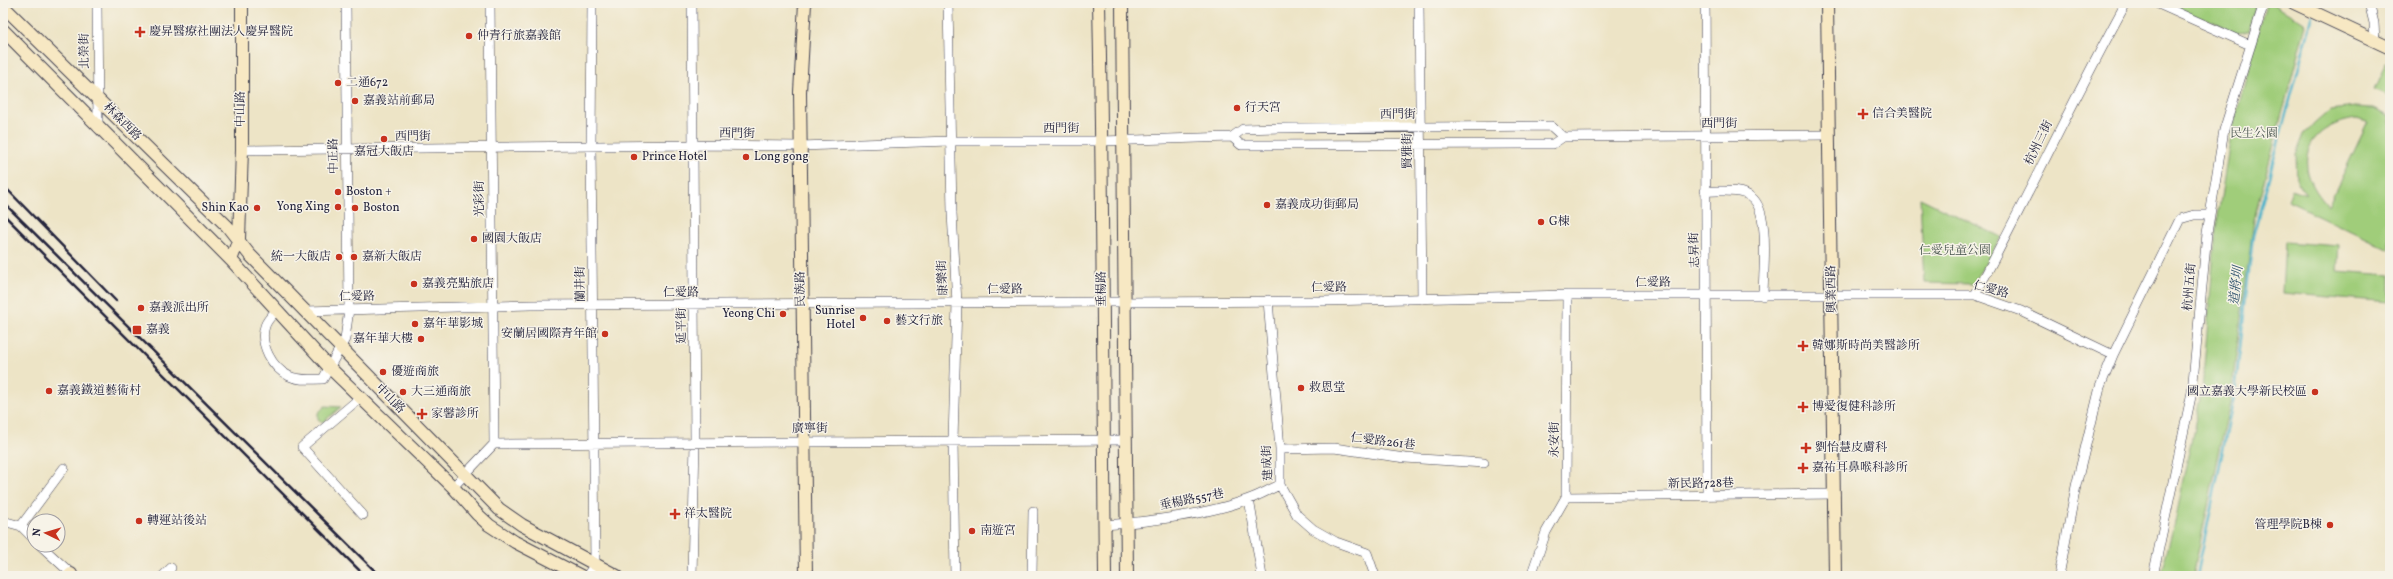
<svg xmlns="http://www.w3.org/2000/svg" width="2393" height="579" font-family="Vollkorn,'Noto Serif TC',serif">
<rect width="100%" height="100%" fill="#f7f3e8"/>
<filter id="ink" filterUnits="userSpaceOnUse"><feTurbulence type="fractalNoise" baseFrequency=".025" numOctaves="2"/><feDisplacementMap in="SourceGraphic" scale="8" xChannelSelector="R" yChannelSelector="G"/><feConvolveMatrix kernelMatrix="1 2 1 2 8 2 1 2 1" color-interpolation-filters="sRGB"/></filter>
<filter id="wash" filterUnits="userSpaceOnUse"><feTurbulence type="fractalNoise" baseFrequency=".012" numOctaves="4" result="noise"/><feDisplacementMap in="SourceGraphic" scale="16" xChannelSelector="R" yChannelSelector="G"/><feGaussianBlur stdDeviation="0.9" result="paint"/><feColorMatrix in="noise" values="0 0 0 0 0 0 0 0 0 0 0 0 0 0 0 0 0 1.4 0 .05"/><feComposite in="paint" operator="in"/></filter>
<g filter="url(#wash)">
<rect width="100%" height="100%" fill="#ede4c6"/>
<path fill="#a0cd7a" stroke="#61785a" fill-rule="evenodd" d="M 2168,3 L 2253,3 L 2255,6 L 2248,32 L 2236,33 Z
M 2266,3 L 2271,3 L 2306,24 L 2254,219 L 2230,402 L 2193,576 L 2160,576 L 2171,536 L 2202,390 L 2216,228 L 2231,134 Z
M 2386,63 L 2390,64 L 2390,96 L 2374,89 Z
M 2355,107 L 2373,108 L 2390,116 L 2390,250 L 2288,201 L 2292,189 L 2306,194 L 2297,180 L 2296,155 L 2305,132 L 2330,110 ZM 2357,119 L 2368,122 L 2328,206 C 2291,167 2303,126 2357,119 Z
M 1920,198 L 2001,237 L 1973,284 L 1924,283 Z
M 2285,242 L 2339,246 L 2337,271 L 2390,275 L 2390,302 L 2282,293 Z
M 325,406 L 341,407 L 322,423 L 318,419 L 318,413 Z"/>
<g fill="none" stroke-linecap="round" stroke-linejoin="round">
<path stroke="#4bb2ca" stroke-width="2.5" d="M 2197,576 L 2235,391 L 2253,236 L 2313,15"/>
</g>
</g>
<g filter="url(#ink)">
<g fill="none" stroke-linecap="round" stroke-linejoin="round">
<defs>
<path id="street" d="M 97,3 L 98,128
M 490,3 L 494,444
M 692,3 L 695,442 L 692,576
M 948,3 L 952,213 L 957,303 L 953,440 L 955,576
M 1419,3 L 1422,299
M 1705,3 C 1707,167 1706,331 1707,496
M 2156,3 L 2250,45
M 2369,3 L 2374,23 L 2375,41
M 1232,137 L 1241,145 L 1553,144 L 1563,137 L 1828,135
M 242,150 L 693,145 L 800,146 L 951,141 L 1102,141 L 1232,137 L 1243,129 L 1280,128 L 1551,126 L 1563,137
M 1705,191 C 1718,192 1740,188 1751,197 C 1771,211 1763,272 1763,296
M 1975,295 C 2027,199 2073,99 2126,3
M 1268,300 L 1280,449 L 1280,485 L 1297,515 L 1313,529 L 1336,542 L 1367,553 L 1375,576
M 276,311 C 272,315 267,320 265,326 C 259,344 272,368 289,376 C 299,381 311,379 323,379 L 345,339 L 349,309 L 346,3
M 305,311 L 531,305 L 1325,301 L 1567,295 L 1975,295 L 2021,311 L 2113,355 L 2100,387 L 2076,486 L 2059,576
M 2113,355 L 2180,219 L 2194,215 L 2209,215
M 361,397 L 302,447 L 363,515
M 494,444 L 1126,440
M 1280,449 L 1334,448 L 1405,458 L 1484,463
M 453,487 L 494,444
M 1566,497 L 1835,494
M 1249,499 L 1262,576
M 3,521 L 21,526 L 34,539
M 1104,525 C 1147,522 1210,514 1249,499 C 1260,495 1270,489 1280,485
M 21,526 L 64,468
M 40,545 L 74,576
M 163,576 L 171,568
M 587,576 L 595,564 L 591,146 L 592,3
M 1032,576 L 1033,511
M 1531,576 L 1546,532 L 1566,497 L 1567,295
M 2153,576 L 2192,392 L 2207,233 L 2224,130 L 2264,3"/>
<path id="secondary" d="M 805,3 L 800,92 L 806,576
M 1099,3 C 1103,194 1103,385 1105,576
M 1122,3 L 1127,576
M 1827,3 L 1835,576
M 2294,3 L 2390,48
M 3,6 L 227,226 L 249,254 L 499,509 L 522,525 L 617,576
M 3,30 L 231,260 L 329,367 L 453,487 L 477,514 L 489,525 L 515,542 L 581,576
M 231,260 L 239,239 L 242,150 L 242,3
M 69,576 L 71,574"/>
</defs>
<use href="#street" stroke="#403f50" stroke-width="10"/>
<use href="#secondary" stroke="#403f50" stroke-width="14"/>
<use href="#street" stroke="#fff" stroke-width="9"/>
<use href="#secondary" stroke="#f7e8c3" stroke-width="12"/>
<path stroke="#22223b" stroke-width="2.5" d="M 3,185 L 116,301
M 3,202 L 380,576
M 3,214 L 365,576"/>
</g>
</g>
<g fill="#c8321e" stroke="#f7f3e8" stroke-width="1.5">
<path d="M138 26h4v4h4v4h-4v4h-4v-4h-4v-4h4z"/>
<circle cx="469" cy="36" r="4"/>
<circle cx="338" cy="83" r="4"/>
<circle cx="355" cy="101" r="4"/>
<circle cx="1237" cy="108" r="4"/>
<path d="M1861 108h4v4h4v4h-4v4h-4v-4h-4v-4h4z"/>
<circle cx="384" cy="139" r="4"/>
<circle cx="634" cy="157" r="4"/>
<circle cx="746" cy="157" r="4"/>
<circle cx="338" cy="192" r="4"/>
<circle cx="1267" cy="205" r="4"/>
<circle cx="338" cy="207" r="4"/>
<circle cx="257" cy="208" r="4"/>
<circle cx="355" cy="208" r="4"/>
<circle cx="1541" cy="222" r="4"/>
<circle cx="474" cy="239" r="4"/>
<circle cx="339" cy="257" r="4"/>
<circle cx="354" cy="257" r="4"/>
<circle cx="414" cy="284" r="4"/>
<circle cx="141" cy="308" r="4"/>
<circle cx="783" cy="314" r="4"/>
<circle cx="863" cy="318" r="4"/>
<circle cx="887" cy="321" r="4"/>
<circle cx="415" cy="324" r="4"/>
<rect x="132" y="325" width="10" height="10" rx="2"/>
<circle cx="605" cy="334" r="4"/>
<circle cx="421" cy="339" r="4"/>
<path d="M1801 340h4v4h4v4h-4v4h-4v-4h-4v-4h4z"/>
<circle cx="383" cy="372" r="4"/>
<circle cx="1301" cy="388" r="4"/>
<circle cx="49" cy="391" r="4"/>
<circle cx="403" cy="392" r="4"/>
<circle cx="2315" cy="392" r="4"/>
<path d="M1801 401h4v4h4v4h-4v4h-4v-4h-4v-4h4z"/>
<path d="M420 408h4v4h4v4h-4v4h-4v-4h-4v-4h4z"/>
<path d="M1804 442h4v4h4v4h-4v4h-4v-4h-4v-4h4z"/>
<path d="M1801 462h4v4h4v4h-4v4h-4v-4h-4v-4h4z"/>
<path d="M673 508h4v4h4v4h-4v4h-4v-4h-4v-4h4z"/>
<circle cx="139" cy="521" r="4"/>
<circle cx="2330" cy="525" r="4"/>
<circle cx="972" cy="531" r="4"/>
</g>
<g text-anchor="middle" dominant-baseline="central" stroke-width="3" stroke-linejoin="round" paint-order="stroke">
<g font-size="12" fill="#22223b" stroke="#f7f3e8" text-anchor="start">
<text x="149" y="32">慶昇醫療社團法人慶昇醫院</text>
<text x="477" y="36">仲青行旅嘉義館</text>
<text x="346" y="83">二通672</text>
<text x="363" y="101">嘉義站前郵局</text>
<text x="1245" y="108">行天宮</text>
<text x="1872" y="114">信合美醫院</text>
<text x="384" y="152" text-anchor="middle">嘉冠大飯店</text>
<text x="642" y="157">Prince Hotel</text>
<text x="754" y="157">Long gong</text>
<text x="346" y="192">Boston +</text>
<text x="1275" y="205">嘉義成功街郵局</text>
<text x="330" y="207" text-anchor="end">Yong Xing</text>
<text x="249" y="208" text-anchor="end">Shin Kao</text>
<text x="363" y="208">Boston</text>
<text x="1549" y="222">G棟</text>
<text x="482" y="239">國園大飯店</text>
<text x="331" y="257" text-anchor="end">統一大飯店</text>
<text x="362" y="257">嘉新大飯店</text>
<text x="422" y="284">嘉義亮點旅店</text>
<text x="149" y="308">嘉義派出所</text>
<text x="855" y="311" text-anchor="end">Sunrise<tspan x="855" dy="14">Hotel</tspan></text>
<text x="775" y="314" text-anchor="end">Yeong Chi</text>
<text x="895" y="321">藝文行旅</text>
<text x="423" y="324">嘉年華影城</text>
<text x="146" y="330">嘉義</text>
<text x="597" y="334" text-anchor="end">安蘭居國際青年館</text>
<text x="413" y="339" text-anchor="end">嘉年華大樓</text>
<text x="1812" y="346">韓娜斯時尚美醫診所</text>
<text x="391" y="372">優遊商旅</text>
<text x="1309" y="388">救恩堂</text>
<text x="57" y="391">嘉義鐵道藝術村</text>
<text x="411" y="392">大三通商旅</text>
<text x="2307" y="392" text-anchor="end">國立嘉義大學新民校區</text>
<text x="1812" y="407">博愛復健科診所</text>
<text x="431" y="414">家馨診所</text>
<text x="1815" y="448">劉怡慧皮膚科</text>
<text x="1812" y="468">嘉祐耳鼻喉科診所</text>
<text x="684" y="514">祥太醫院</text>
<text x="147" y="521">轉運站後站</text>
<text x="2322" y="525" text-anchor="end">管理學院B棟</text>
<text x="980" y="531">南遊宮</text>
</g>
<g font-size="12" fill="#22223b" stroke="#f7f3e8">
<text transform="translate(85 51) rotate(-91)">北榮街</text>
<text transform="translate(241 109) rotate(-90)">中山路</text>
<text transform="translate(1398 115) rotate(-1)">西門街</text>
<text transform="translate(122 122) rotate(45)">林森西路</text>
<text x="1719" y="124">西門街</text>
<text x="1061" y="129">西門街</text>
<text transform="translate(737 134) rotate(1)">西門街</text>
<text transform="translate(413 137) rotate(-1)">西門街</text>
<text transform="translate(2039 143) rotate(-64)">杭州三街</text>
<text transform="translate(1408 151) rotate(-91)">賢雅街</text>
<text transform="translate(334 156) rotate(-91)">中正路</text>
<text transform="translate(480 199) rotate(-90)">光彩街</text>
<text transform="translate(1695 250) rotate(-92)">志昇街</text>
<text transform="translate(943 278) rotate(-93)">康樂街</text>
<text transform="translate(1653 283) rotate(-1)">仁愛路</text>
<text transform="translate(581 284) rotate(-91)">蘭井街</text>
<text transform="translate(2190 287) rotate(-85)">杭州五街</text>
<text transform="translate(1329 288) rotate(-1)">仁愛路</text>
<text transform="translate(801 289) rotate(-91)">民族路</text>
<text transform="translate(1102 289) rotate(-90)">垂楊路</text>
<text transform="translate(1832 289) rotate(-91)">興業西路</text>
<text transform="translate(1005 290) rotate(-1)">仁愛路</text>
<text transform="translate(1991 290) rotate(15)">仁愛路</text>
<text x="681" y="293">仁愛路</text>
<text transform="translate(357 297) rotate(-1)">仁愛路</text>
<text transform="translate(682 326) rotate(-90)">延平街</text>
<text transform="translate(390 399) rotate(45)">中山路</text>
<text transform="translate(810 429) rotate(-1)">廣寧街</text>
<text transform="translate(1555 440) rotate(-90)">永安街</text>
<text transform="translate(1383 442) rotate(7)">仁愛路261巷</text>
<text transform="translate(1268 463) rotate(-93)">建成街</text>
<text transform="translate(1701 484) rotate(-1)">新民路728巷</text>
<text transform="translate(1192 500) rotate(-11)">垂楊路557巷</text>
</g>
<g font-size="12" fill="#48554e" stroke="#f7f3e8">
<text x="2254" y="134">民生公園</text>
<text x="1955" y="251">仁愛兒童公園</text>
</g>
<g font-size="13" font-style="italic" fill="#30546d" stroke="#f7f3e8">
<text transform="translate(2237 286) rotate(-84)">道將圳</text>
</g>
</g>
<rect width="2393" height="579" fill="none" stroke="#f7f3e8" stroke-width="16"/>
<g transform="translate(46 533) rotate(275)"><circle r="19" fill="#f7f3e8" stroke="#a29fa3"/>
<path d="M0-3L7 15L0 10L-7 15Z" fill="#c8321e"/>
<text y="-6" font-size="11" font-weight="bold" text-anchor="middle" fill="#22223b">N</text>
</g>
</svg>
